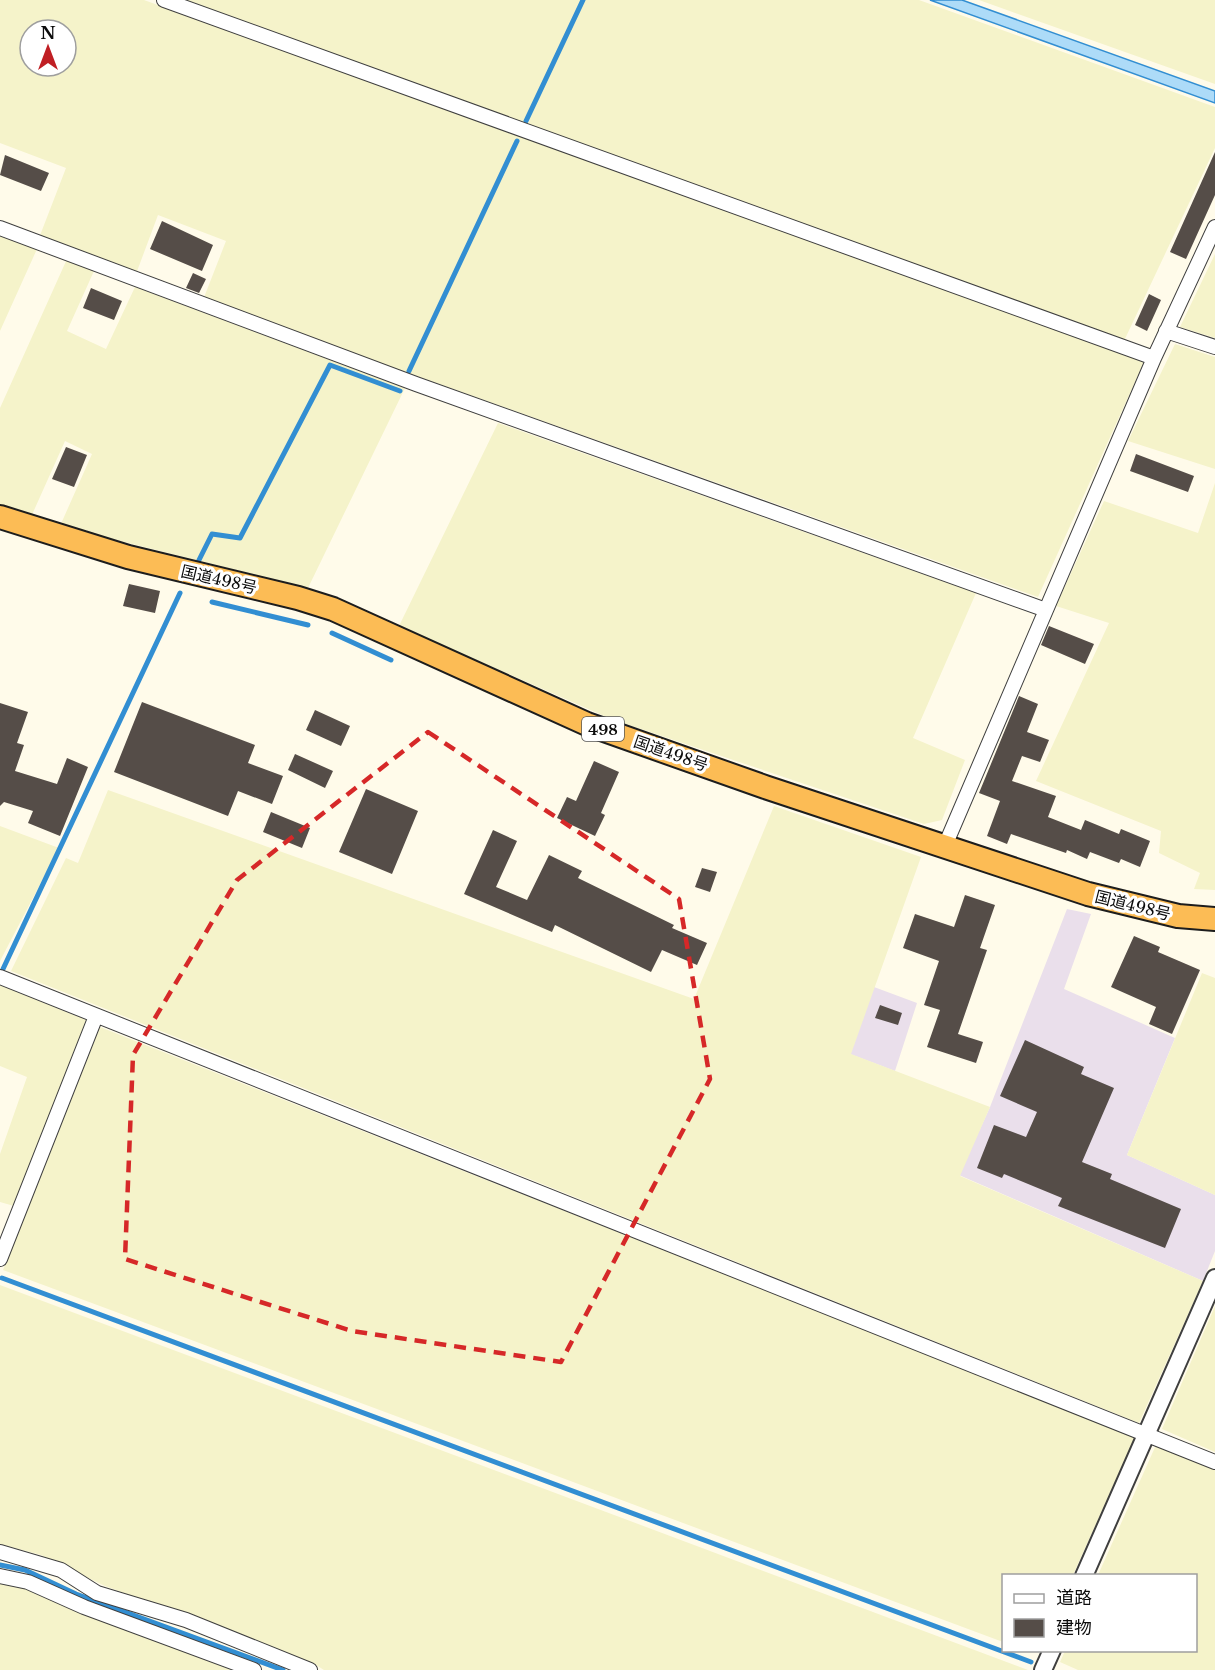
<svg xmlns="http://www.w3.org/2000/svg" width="1215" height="1670" font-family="'Libre Baskerville','Noto Sans JP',serif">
<rect width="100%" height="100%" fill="#fffbea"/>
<path fill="#eadfeb" d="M 1067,909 L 1091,914 L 1064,989 L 1175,1038 L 1127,1155 L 1215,1195 L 1215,1251 L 1203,1281 L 959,1175 L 990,1107 Z
M 874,987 L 917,1003 L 895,1071 L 850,1054 Z"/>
<path fill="#f5f3ca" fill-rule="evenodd" d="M 0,0 L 144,0 L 1144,362 L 1038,597 L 203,300 L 226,241 L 158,215 L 136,274 L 39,238 L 66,168 L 0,143 ZM 30,30 L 66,30 L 66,66 L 30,66 Z
M 186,0 L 919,0 L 1215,107 L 1215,148 L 1124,341 Z
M 979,0 L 1215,0 L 1215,84 Z
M 0,235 L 37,249 L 0,331 Z
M 1215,254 L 1215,338 L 1180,327 Z
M 67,259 L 94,271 L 67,331 L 106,349 L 135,287 L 405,388 L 308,588 L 60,526 L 92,454 L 65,441 L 31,517 L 0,508 L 0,408 Z
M 1175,344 L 1215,357 L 1215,469 L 1128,441 Z
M 498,423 L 976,593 L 913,738 L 965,760 L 942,820 L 924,824 L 611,719 L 399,626 Z
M 1215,483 L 1215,890 L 1194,889 L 1200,873 L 1159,853 L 1161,831 L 1036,781 L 1109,623 L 1056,606 L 1104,501 L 1198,533 Z
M 108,790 L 694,999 L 774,806 L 921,857 L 851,1054 L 990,1107 L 960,1176 L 1203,1281 L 1139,1423 L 11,971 L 66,858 L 78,863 Z
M 0,826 L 59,848 L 0,961 Z
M 1202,973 L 1215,978 L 1215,1195 L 1127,1155 Z
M 0,985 L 86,1020 L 14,1206 L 0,1202 L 0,1154 L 27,1077 L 0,1066 Z
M 100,1027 L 1135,1437 L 1073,1575 L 1004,1576 L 1003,1642 L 3,1270 Z
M 0,1285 L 1028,1670 L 324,1670 L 313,1663 L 105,1586 L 41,1555 L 0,1544 Z
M 1215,1306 L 1215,1452 L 1162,1429 Z
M 1156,1445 L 1215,1470 L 1215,1670 L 1078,1670 L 1060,1662 L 1065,1651 L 1196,1650 L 1196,1576 L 1098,1575 Z
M 0,1581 L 24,1587 L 233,1670 L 0,1670 Z"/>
<path fill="#addbf8" stroke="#328ed2" stroke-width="1.5" d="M 930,0 L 962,0 L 1215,91 L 1215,103 Z"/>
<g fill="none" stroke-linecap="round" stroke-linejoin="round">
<path stroke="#328ed2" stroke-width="5" d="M 526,121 L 583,0
M 409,371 L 517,141
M 199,560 L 212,534 L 240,538 L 330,365 L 400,391
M 212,602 L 308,625
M 332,633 L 391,660
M 3,969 L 180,593
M 2,1278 L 1031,1662
M 0,1565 L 25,1570 L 76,1594 L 283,1670"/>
</g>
<path fill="#554d48" d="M 1215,152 L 1215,195 L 1186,259 L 1170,252 Z
M 5,155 L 49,173 L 41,191 L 0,175 Z
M 162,221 L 213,245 L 202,271 L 150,249 Z
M 193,273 L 206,279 L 199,293 L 186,288 Z
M 91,288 L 122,301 L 114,320 L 83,308 Z
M 1149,294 L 1161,300 L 1147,331 L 1135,325 Z
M 66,447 L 87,455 L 74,487 L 52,479 Z
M 1136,454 L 1194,476 L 1188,492 L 1130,471 Z
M 129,584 L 160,591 L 155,613 L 123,606 Z
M 1049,626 L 1094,644 L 1085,664 L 1041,645 Z
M 1019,696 L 1038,704 L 1027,732 L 1049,740 L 1040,762 L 1022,756 L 1012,781 L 1056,796 L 1048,817 L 1081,830 L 1085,820 L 1119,834 L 1121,829 L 1150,841 L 1140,867 L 1121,859 L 1119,863 L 1090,852 L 1087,859 L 1067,850 L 1066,853 L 1011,834 L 1007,844 L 987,836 L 1000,801 L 979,793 Z
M 142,702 L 255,745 L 248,763 L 283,776 L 272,804 L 238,791 L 228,816 L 114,772 Z
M 0,703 L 28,712 L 17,743 L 24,745 L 15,771 L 57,784 L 67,758 L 88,767 L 60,836 L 28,823 L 33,811 L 4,802 L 0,806 Z
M 315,710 L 350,726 L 341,746 L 306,730 Z
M 295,754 L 333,771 L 325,788 L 288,770 Z
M 594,761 L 619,772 L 601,813 L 605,815 L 595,836 L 557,818 L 567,797 L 576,801 Z
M 366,789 L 418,811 L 392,874 L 339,852 Z
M 271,812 L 310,828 L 302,848 L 263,832 Z
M 493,830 L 517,841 L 496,887 L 527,900 L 549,855 L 582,871 L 578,878 L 674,925 L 672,928 L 707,943 L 697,965 L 662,950 L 651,972 L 555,925 L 552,932 L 464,894 Z
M 702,868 L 717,872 L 710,892 L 695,887 Z
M 965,895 L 995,905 L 980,948 L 987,950 L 958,1034 L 983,1042 L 976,1063 L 927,1047 L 940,1010 L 924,1005 L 939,961 L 903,948 L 915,914 L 954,927 Z
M 1134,936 L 1160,947 L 1158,952 L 1200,970 L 1172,1034 L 1149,1024 L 1156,1007 L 1111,987 Z
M 880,1005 L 902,1013 L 898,1025 L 875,1018 Z
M 1025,1040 L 1084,1067 L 1081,1074 L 1114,1088 L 1082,1162 L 1112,1174 L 1110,1179 L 1181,1209 L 1165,1248 L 1058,1206 L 1062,1198 L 1004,1174 L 1002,1178 L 977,1168 L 994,1125 L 1026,1137 L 1037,1112 L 1000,1096 Z"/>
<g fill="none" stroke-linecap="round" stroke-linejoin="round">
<defs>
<path id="minor" d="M 164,0 L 1154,358
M 0,228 L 416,384 L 1046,610
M 1166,331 L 1215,347
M 944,848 L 1154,358 L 1215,227
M 0,977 L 1215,1462
M 0,1259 L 96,1016
M 0,1552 L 61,1570 L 97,1593 L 186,1620 L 310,1670
M 0,1576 L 28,1582 L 84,1607 L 254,1670"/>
<path id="tertiary" d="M 1084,1576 L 1215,1278
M 1043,1670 L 1052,1650"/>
<path id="trunk" d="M 0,517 L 128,557 L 298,598 L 333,609 L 587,724 L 765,787 L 1088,894 L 1178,916 L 1215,919"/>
</defs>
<use href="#minor" stroke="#3f3f3f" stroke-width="16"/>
<use href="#tertiary" stroke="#3f3f3f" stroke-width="20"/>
<use href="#trunk" stroke="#1d1d1d" stroke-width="26"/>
<use href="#minor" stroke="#fff" stroke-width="14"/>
<use href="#tertiary" stroke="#fff" stroke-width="16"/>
<use href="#trunk" stroke="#fcbc55" stroke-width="22"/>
</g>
<path fill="none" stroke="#d62828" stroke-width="4.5" stroke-dasharray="12 8" stroke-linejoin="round" d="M 428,732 L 679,899 L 710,1079 L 561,1362 L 352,1331 L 125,1259 L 133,1055 L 237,880 Z"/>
<g text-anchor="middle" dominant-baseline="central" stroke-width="6" stroke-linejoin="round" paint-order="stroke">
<rect fill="#fff" stroke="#555" stroke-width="1.5" x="582" y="717" width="42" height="24" rx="4.5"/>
<g font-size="15" font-weight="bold" fill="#0c0c0c">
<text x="603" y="729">498</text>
</g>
<g font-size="16" fill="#0c0c0c" stroke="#fff">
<text transform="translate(219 579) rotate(13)">国道498号</text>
<text transform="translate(671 753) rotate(19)">国道498号</text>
<text transform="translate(1133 905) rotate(14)">国道498号</text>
</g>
</g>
<rect x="1002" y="1574" width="195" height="78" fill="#ffffff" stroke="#9e9e9e" stroke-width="1.5"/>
<rect x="1014" y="1594" width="30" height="9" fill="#ffffff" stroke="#9e9e9e" stroke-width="1.5"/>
<text x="1056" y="1604" font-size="18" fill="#0c0c0c">道路</text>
<rect x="1014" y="1619" width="30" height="18" fill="#554d48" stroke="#9e9e9e" stroke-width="1.5"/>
<text x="1056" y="1634" font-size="18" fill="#0c0c0c">建物</text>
<g transform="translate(48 48)"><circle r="28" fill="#ffffff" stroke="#9e9e9e" stroke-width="1.5"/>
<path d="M0-4.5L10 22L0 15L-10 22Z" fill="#c01f24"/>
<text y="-9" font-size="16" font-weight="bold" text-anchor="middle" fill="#0c0c0c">N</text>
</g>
</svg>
